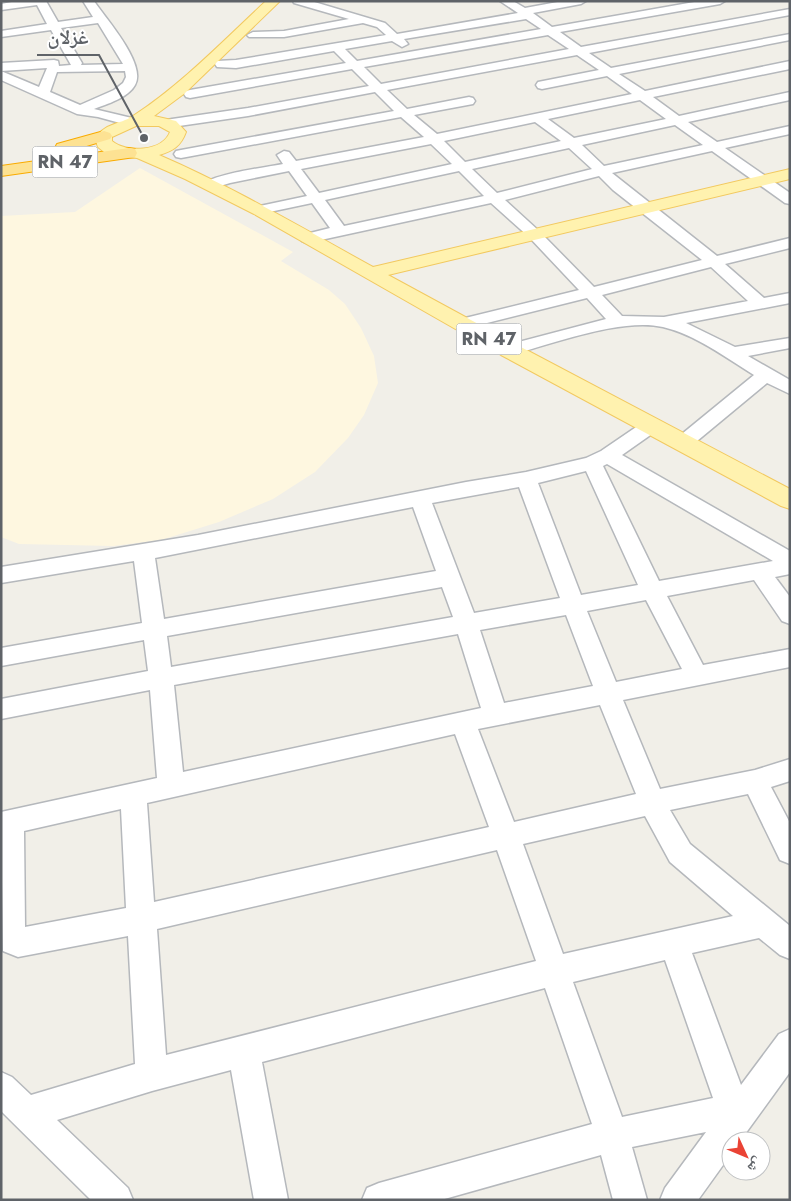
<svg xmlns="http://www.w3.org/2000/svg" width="791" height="1201" font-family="Jost,'Noto Naskh Arabic',sans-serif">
<rect width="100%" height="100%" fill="#f1efe8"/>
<path fill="#fef7e0" d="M 140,168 L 293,252 L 281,261 L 329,290 L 345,304 L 361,328 L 374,356 L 378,383 L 364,415 L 348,438 L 315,472 L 273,499 L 219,522 L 161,540 L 113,546 L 19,544 L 1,537 L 1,216 L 75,212 Z"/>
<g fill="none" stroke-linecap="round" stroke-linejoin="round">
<defs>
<path id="minor" d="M 17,1 L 46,1 L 58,22 L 93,17 L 83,1 L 94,1 C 106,19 147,64 135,85 C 128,98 107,104 94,109 L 136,119 L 138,122 L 136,125 L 131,126 L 98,117 L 77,114 L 1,80 L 1,71 L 39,87 L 47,68 L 1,71 L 1,63 L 54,60 L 58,61 L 59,66 L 71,65 L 51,30 L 1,37 L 1,31 L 47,24 L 37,5 L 1,10 L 1,4 ZM 98,23 L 123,64 L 81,65 L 82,63 L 61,28 ZM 125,71 L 126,77 L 123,83 L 114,90 L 80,105 L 50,92 L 57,72 Z
M 293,1 L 311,1 L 385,23 L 397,34 L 518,13 L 500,1 L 513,1 L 525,8 L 563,1 L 586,1 L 581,4 L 533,13 L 552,27 L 700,1 L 725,1 L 720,4 L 560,32 L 581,47 L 790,9 L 790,15 L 589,53 L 611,68 L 790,34 L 790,40 L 619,74 L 645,91 L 790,61 L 790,69 L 653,97 L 679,116 L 790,92 L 790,100 L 688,122 L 717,142 L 790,126 L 790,134 L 725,148 L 790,193 L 790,204 L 785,203 L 712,151 L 612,173 L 717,256 L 790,238 L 790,248 L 725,264 L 764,298 L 790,293 L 790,303 L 686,323 L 735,347 L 790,338 L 790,348 L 748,356 L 790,380 L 790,394 L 767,383 L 691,446 L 684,448 L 677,446 L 674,442 L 677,438 L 754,375 C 725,357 696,335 663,327 C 621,317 551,345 509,355 L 503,354 L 500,350 L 503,346 L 606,319 L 587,298 L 463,329 L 457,328 L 454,324 L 457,320 L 579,290 L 529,237 L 491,203 L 307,243 L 302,241 L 299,238 L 302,235 L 330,228 L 312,203 L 260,214 L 255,213 L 253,210 L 255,207 L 307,196 L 289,171 L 230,183 L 210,189 L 205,188 L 203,185 C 211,174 268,167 283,164 L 277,155 L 284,151 L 289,152 L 296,161 L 424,137 L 401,117 L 181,158 L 176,157 L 174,154 L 176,151 L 181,150 L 394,111 L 375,92 L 248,116 L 172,127 L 167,126 L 165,123 L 167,120 L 172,119 L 248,108 L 369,86 L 352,69 L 190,98 L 186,97 L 184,94 L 186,91 L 190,90 L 346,63 L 334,51 L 236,68 L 217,67 L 215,64 L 217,61 L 236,60 L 386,35 L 377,27 L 363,23 L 284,37 L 249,37 L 247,35 L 253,32 L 284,31 L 349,19 L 294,3 ZM 526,19 L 541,29 L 357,61 L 345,49 L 392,41 L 402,47 L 408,44 L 404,39 ZM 548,35 L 569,49 L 381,84 L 364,67 ZM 577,55 L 599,70 L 538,82 L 536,85 L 538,88 L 542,89 L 607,76 L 632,94 L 437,134 L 414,115 L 473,104 L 475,101 L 473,98 L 469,97 L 407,109 L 387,90 ZM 640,100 L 666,119 L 574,138 L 548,119 ZM 535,122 L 561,141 L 465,162 L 444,141 ZM 675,125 L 703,145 L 604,166 L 582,145 ZM 431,144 L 452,164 L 319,193 L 301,169 ZM 569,148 L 592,169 L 497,193 L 472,169 ZM 459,171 L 484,196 L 344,226 L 325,200 ZM 599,176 L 613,190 L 702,260 L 594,287 L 539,231 L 505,200 ZM 711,267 L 748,301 L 664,317 L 622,316 L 602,295 Z
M 652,419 L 659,421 L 662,425 L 659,429 L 622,455 L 790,551 L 790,574 L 775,577 L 790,597 L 790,624 L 782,621 L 754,580 L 667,596 L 703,665 L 790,649 L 790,667 L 623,700 L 660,789 L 755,770 L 790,759 L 790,781 L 771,787 L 790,823 L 790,864 L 780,860 L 748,794 L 670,810 L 690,844 L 790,926 L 790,959 L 780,955 L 759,938 L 692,953 L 741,1085 L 779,1034 L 790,1029 L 790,1072 L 740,1141 L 731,1141 L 731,1154 L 698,1200 L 660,1200 L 665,1188 L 706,1132 L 632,1147 L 647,1200 L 613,1200 L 601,1155 L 441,1200 L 362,1200 L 367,1188 L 379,1183 L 592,1124 L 545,988 L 262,1062 L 288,1200 L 254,1200 L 231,1070 L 152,1091 L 57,1120 L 128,1188 L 133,1200 L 91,1200 L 1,1111 L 1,1072 L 12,1077 L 31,1095 L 135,1064 L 128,936 L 18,957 L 3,951 L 1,812 L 157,778 L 150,690 L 1,719 L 1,699 L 148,671 L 144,640 L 1,666 L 1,648 L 142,623 L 134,561 L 1,583 L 1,567 L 198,535 L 466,482 L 526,472 L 586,458 L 601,451 L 645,421 ZM 607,464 L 773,561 L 659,581 L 603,466 ZM 586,471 L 638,585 L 581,595 L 538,483 ZM 519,487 L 560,598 L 474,613 L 432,503 ZM 413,507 L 436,571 L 164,619 L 155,558 ZM 442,587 L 453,617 L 171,667 L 167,636 ZM 646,600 L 682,669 L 616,682 L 587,611 ZM 566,615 L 593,686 L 504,703 L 480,630 ZM 458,634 L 481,708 L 183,772 L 174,685 ZM 600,705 L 636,794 L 514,822 L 478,729 ZM 455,734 L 489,827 L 154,902 L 147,803 ZM 121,809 L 126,908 L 25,927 L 24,831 ZM 645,816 L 670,862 L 733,916 L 563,954 L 523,844 ZM 497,850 L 536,961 L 166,1055 L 157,929 ZM 665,960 L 713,1098 L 622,1117 L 573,982 Z"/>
<path id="major" d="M 266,1 L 280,1 L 185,93 L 154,116 L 176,121 L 186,132 C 181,146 173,151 159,155 C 233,187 302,228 373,267 L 790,169 L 790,179 L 388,275 L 517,345 L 790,489 L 790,509 L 781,506 L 501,355 L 254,214 L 185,179 L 137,158 L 117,156 L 104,152 L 98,147 L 95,139 C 104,123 119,125 133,116 C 182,84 223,41 266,1 ZM 136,126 L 159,126 L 170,132 C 162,152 126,153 112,141 L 112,137 Z"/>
<path id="highway" d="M 104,131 L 110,133 L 112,136 L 110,139 L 63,153 L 57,152 L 55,148 L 57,144 Z
M 129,148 L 135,149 L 137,153 L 135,157 L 1,176 L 1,166 Z"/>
</defs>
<use href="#minor" stroke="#b5b8bc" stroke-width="3"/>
<use href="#major" stroke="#f2c960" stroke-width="2"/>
<use href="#highway" stroke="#f9ab00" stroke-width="2"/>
<use href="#minor" fill="#fff" fill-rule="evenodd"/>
<use href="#major" fill="#fff2af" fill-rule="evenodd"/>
<use href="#highway" fill="#fde293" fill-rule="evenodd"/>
</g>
<g text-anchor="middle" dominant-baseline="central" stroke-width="4" stroke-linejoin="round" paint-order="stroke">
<g fill="#fff" stroke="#8f9295" stroke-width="1">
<rect x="32.5" y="146.5" width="65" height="31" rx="4"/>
<rect x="456.5" y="323.5" width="65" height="31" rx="4"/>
</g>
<g font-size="18" font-weight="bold" fill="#5f6368">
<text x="65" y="162">RN 47</text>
<text x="489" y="339">RN 47</text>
</g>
</g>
<path fill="none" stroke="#5f6368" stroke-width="2" d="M144 138L99 55H37"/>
<circle fill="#5f6368" stroke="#fff" stroke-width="2" cx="144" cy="138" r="5"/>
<g font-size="20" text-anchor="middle" font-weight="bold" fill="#5f6368" stroke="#fff" stroke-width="4" stroke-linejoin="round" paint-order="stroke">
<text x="68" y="44">غزلان</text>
</g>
<rect width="791" height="1201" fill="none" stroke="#5f6368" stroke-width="5"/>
<g transform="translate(746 1156) rotate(134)"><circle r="24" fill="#ffffff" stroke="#bfc1c3"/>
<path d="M0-4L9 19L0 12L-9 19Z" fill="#ea4335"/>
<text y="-8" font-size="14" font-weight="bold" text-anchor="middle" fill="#5f6368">ش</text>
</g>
</svg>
